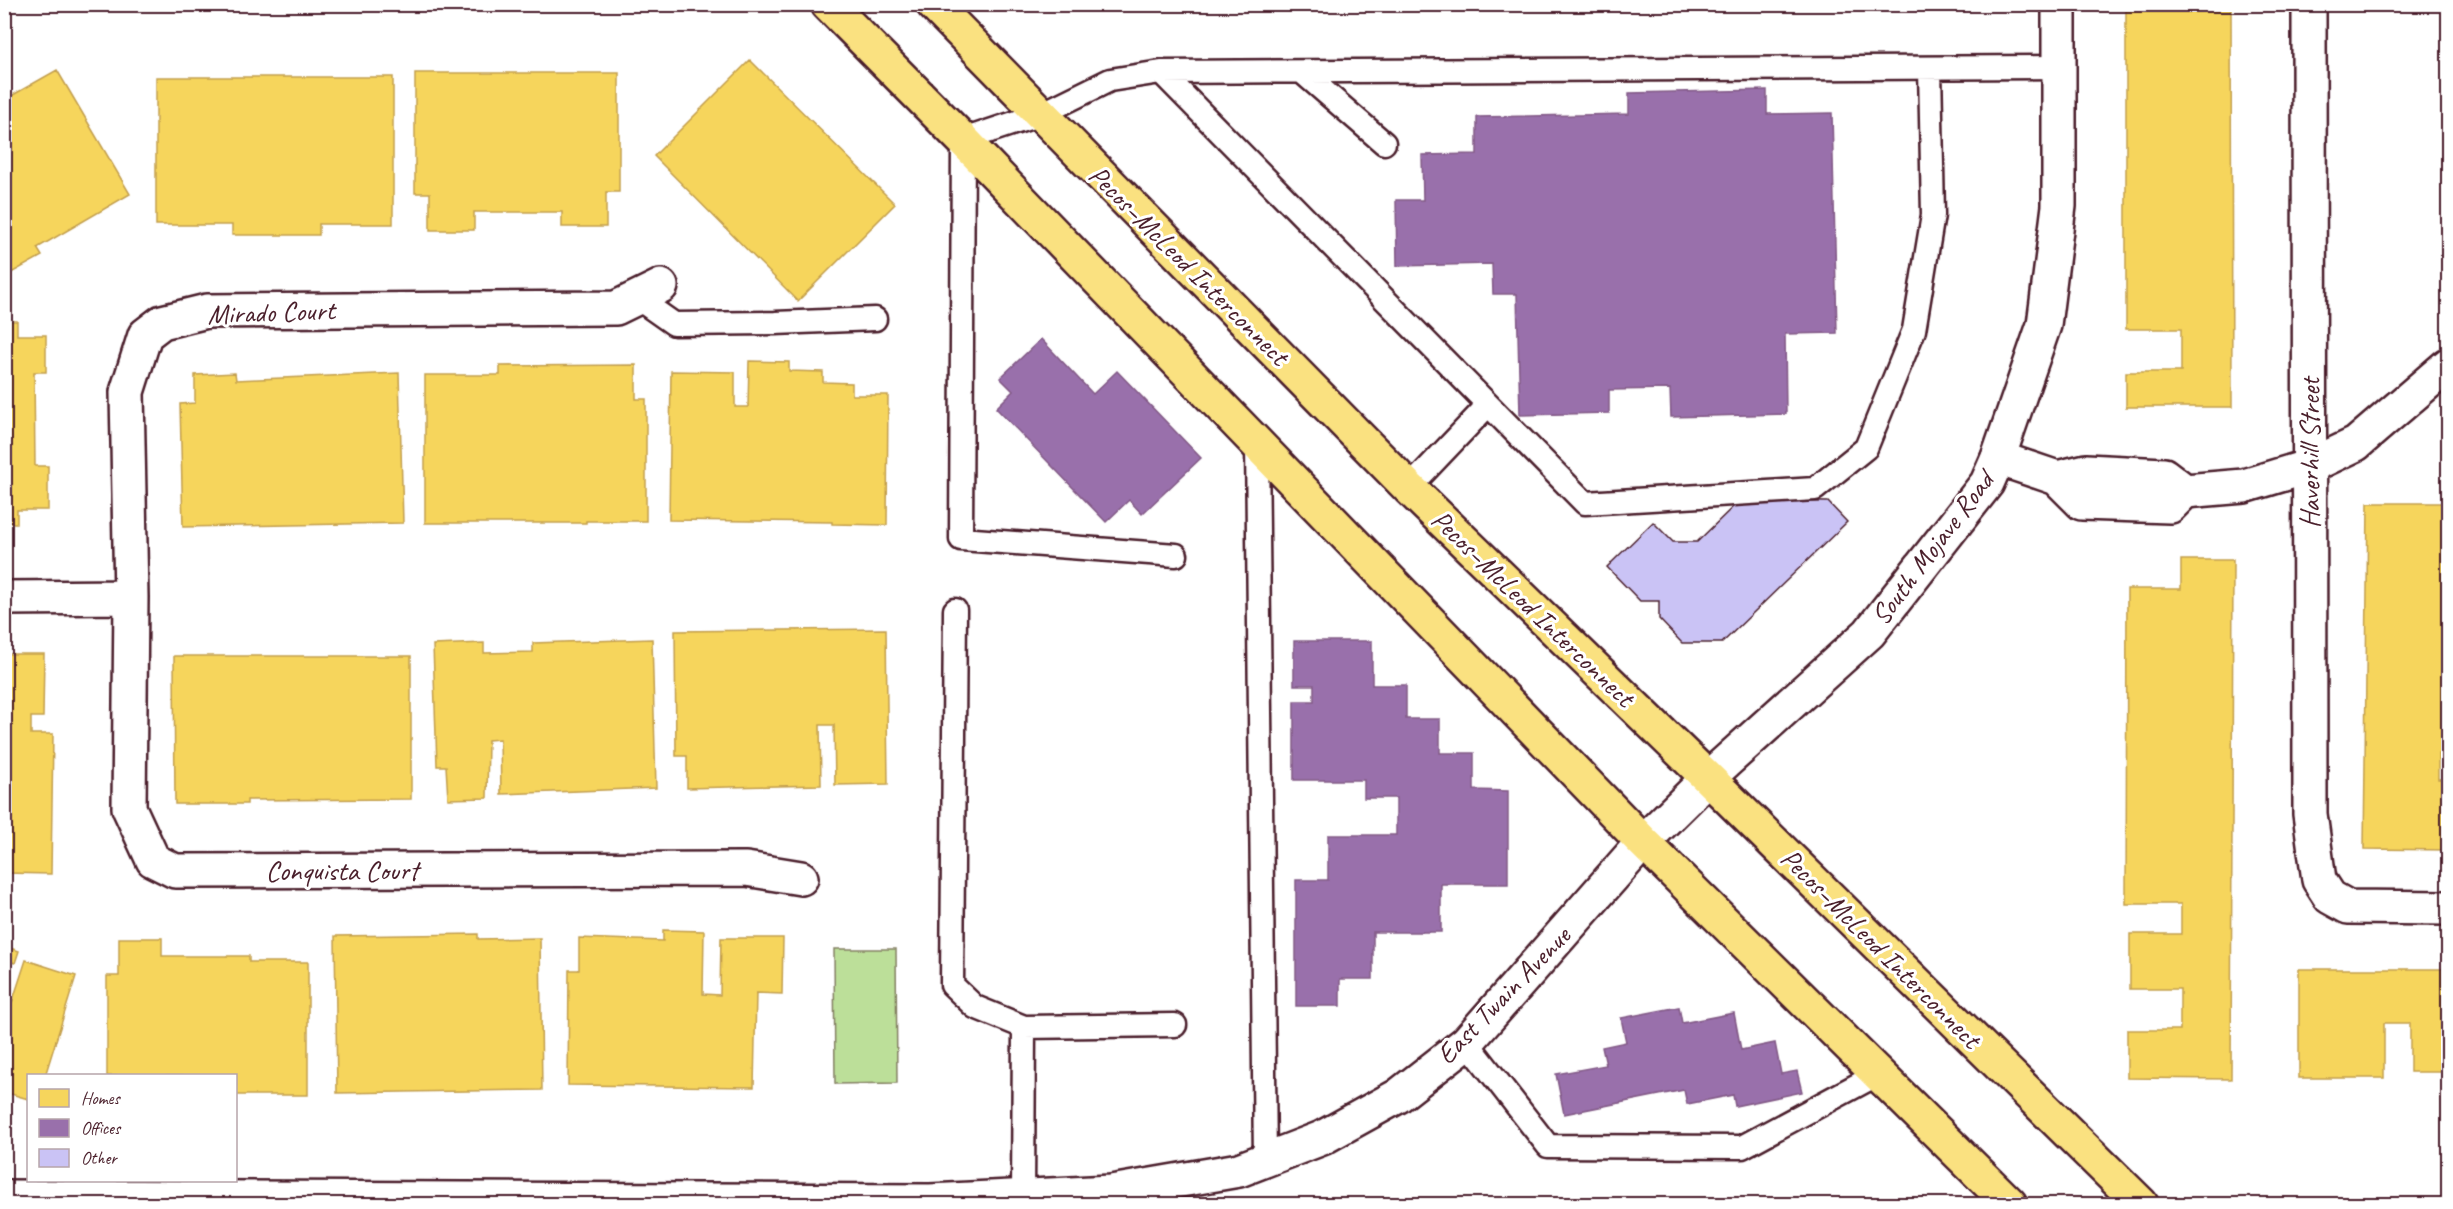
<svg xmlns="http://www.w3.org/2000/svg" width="2453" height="1209" font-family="Caveat,sans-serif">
<rect width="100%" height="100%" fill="#fff"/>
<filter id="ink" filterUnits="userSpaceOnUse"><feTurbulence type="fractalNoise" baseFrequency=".0167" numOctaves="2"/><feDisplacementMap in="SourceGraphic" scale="12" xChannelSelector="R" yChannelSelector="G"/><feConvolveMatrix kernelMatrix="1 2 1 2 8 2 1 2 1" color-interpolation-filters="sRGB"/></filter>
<g filter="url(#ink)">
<path fill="#bcdf99" stroke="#837f62" stroke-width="1.5" d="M 834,949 L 896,949 L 897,1083 L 835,1084 Z"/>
<path fill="#f6d55c" stroke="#c29e4d" stroke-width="1.5" d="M 2126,4 L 2231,4 L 2232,407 L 2126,407 L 2126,372 L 2181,372 L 2181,329 L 2126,329 Z
M 750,60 L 895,204 L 798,301 L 654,156 Z
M 57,70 L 130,194 L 37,248 L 42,256 L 4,277 L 4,100 Z
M 415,73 L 619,73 L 619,192 L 606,192 L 606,227 L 562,227 L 562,212 L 474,212 L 474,230 L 430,230 L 430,193 L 415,193 Z
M 156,77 L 393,77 L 393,224 L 319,224 L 319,235 L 232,235 L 232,225 L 156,225 Z
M 4,321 L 17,321 L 17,335 L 46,335 L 46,372 L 34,372 L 35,466 L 48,466 L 48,510 L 17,510 L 17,523 L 4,523 Z
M 749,361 L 789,362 L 789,371 L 823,372 L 823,382 L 852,383 L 852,395 L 888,395 L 887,525 L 832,524 L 832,522 L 669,520 L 671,371 L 735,372 L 735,407 L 748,407 Z
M 636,365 L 636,399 L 646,399 L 646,521 L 586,521 L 586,523 L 425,523 L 425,375 L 500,375 L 500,366 Z
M 235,373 L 236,380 L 399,373 L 403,523 L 183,527 L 180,404 L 195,403 L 195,375 Z
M 2368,503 L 2448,503 L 2448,754 L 2438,754 L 2438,779 L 2448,779 L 2448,850 L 2364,849 Z
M 2181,560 L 2233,560 L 2231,1079 L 2127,1078 L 2127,1030 L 2180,1030 L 2180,989 L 2130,989 L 2130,934 L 2181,934 L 2181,904 L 2126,904 L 2127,589 L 2181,589 Z
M 886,629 L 888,784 L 835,785 L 834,725 L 820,725 L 821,785 L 687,788 L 687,756 L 676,756 L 675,631 Z
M 652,639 L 656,788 L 501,794 L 500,739 L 488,740 L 487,798 L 448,799 L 446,766 L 437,766 L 433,645 L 484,643 L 484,653 L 533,652 L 533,643 Z
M 4,654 L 44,654 L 43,717 L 31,717 L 31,734 L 53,734 L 51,874 L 4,873 Z
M 174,656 L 411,656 L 411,799 L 247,800 L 247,804 L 175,804 Z
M 663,930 L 704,931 L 703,994 L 720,995 L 721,938 L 783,938 L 782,994 L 756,993 L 754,1087 L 568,1085 L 569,970 L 579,970 L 579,938 L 663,941 Z
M 478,934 L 478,939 L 540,938 L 542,1090 L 337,1093 L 335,936 Z
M 119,938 L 162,938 L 162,956 L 249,956 L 249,962 L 308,962 L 308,1095 L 236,1095 L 236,1076 L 107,1076 L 107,976 L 119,976 Z
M 4,946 L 19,951 L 15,963 L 4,960 Z
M 26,960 L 76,976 L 45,1076 L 28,1076 L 28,1099 L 4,1092 L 4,1011 L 9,1012 Z
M 2299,969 L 2448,969 L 2448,1072 L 2410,1072 L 2410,1023 L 2384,1023 L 2384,1078 L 2299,1078 Z"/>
<path fill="#9970ab" stroke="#815885" stroke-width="1.5" d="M 1767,90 L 1767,114 L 1832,113 L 1837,333 L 1785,334 L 1786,414 L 1671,417 L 1670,389 L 1609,390 L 1609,413 L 1520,415 L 1517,294 L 1493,294 L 1492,264 L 1397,266 L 1396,200 L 1423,200 L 1422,155 L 1477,154 L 1477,117 L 1629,114 L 1629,93 Z
M 1041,339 L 1093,394 L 1117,371 L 1201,458 L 1142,514 L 1129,500 L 1106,522 L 996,408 L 1013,391 L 1000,378 Z
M 1294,641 L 1372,641 L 1372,685 L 1406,685 L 1406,719 L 1440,719 L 1440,753 L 1474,753 L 1474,790 L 1508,791 L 1508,884 L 1441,884 L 1441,932 L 1373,932 L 1373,979 L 1340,979 L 1340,1006 L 1296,1006 L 1296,880 L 1328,880 L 1328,835 L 1396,835 L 1396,798 L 1364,798 L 1364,780 L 1294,780 L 1294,701 L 1314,701 L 1314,685 L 1294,685 Z
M 1679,1007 L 1682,1023 L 1734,1013 L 1741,1050 L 1775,1043 L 1781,1074 L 1797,1071 L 1802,1092 L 1735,1106 L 1733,1095 L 1687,1104 L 1684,1090 L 1564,1114 L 1556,1074 L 1606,1065 L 1602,1047 L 1626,1042 L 1621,1018 Z"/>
<path fill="#cac3f5" stroke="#4a1f2b" stroke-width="1.5" d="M 1739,501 L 1828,502 L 1847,522 L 1722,643 L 1682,643 L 1659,619 L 1659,601 L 1640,601 L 1607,567 L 1653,522 L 1673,542 L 1697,542 Z"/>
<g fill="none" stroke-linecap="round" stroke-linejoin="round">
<defs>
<path id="service" d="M 1161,72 L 1585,503 L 1815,489 L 1866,448 L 1914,330 L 1933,215 L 1930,68
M 1302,72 L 1384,143
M 637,298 L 674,324 L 775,323 L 875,319
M 1257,444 L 1265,1160
M 1409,488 L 1488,405
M 1176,555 L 961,539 L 963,140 L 1041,114 L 1110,80 L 1161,72 L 2059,67
M 955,610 L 952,985 L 975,1007 L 1024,1027 L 1023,1197
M 1024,1027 L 1175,1025
M 1467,1042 L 1548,1146 L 1742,1147 L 1878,1074"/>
<path id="minor" d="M 2309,4 L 2310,814 L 2319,880 L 2330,897 L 2348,907 L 2448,908
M 661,286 L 616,308 L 207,311 L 162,322 L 145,335 L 127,392 L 131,597 L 129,808 L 153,860 L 175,871 L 746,869 L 801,878
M 1998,458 L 2057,478 L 2082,503 L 2170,506 L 2185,491 L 2244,486 L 2310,466 L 2356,444 L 2448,365
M 2057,478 L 2086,471 L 2164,475 L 2185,491
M 4,598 L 131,597"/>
<path id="tertiary" d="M 4,1197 L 930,1201 L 1111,1192 L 1239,1170 L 1322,1138 L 1398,1096 L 1467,1042 L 1643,842 L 1708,778 L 1869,633 L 1987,483 L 1998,458 L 2044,325 L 2059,206 L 2059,4"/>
<path id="primary" d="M 828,4 L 963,140 L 1643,842 L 2010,1204
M 933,4 L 1409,488 L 1708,778 L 2141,1204"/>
</defs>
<use href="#service" stroke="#4a1f2b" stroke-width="27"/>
<use href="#minor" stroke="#4a1f2b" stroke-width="38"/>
<use href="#tertiary" stroke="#4a1f2b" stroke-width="38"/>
<use href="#primary" stroke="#4a1f2b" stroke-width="38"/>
<use href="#service" stroke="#fff" stroke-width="22"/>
<use href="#minor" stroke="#fff" stroke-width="33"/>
<use href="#tertiary" stroke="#fff" stroke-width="33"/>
<use href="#primary" stroke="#fae180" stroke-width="33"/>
</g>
</g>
<g text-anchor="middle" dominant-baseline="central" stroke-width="6" stroke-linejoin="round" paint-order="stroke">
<g font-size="28" fill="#4a1f2b" stroke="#fff">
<text transform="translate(1189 265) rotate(45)">Pecos–McLeod Interconnect</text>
<text transform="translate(271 312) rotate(-2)">Mirado Court</text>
<text transform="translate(2309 453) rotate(-90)">Haverhill Street</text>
<text transform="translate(1932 548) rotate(-53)">South Mojave Road</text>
<text transform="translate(1533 608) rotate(44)">Pecos–McLeod Interconnect</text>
<text x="342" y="870">Conquista Court</text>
<text transform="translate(1881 948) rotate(45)">Pecos–McLeod Interconnect</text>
<text transform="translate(1503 995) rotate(-46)">East Twain Avenue</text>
</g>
</g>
<rect width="2453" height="1209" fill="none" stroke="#fff" stroke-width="24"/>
<rect x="12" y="12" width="2429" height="1185" fill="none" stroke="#4a1f2b" stroke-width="2" filter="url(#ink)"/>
<rect x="27" y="1074" width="210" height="108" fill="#ffffff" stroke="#b7a5aa" stroke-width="1.5"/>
<rect x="39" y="1089" width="30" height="18" fill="#f6d55c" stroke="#b7a5aa" stroke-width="1.5"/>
<text x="81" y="1104" font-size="18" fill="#4a1f2b">Homes</text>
<rect x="39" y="1119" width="30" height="18" fill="#9970ab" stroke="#b7a5aa" stroke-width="1.5"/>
<text x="81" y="1134" font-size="18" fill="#4a1f2b">Offices</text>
<rect x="39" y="1149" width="30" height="18" fill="#cac3f5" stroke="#b7a5aa" stroke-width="1.5"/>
<text x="81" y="1164" font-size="18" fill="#4a1f2b">Other</text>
</svg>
